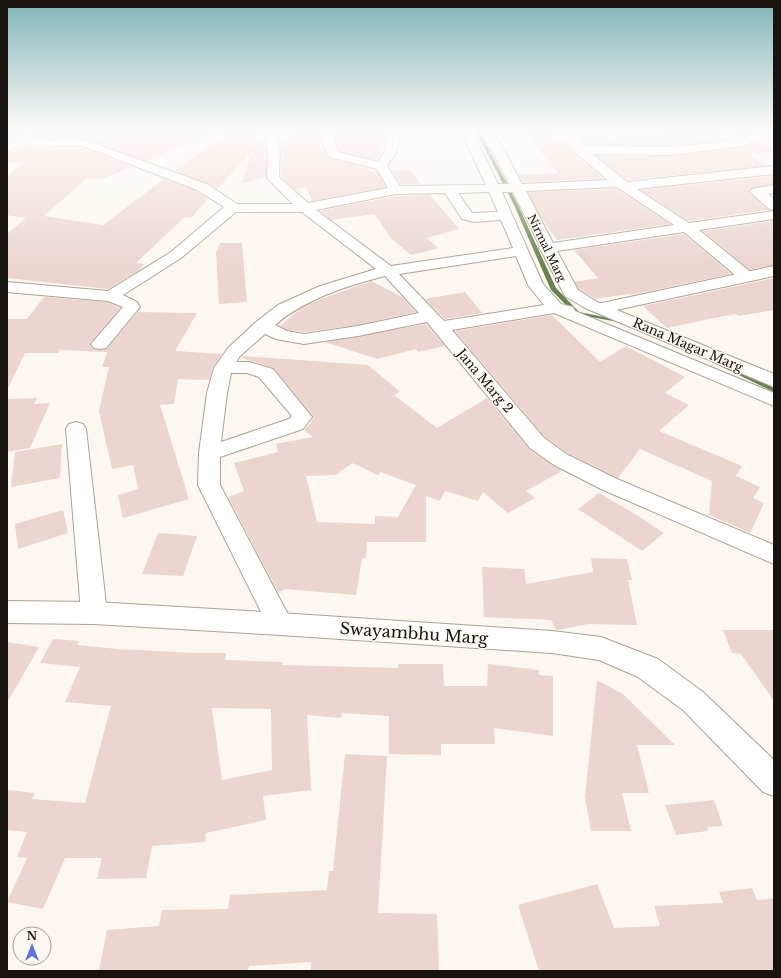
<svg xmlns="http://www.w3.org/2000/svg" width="781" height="978" font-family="'Libre Baskerville',serif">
<rect width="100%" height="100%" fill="#fdf7f1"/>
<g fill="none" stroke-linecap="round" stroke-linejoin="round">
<path fill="#658550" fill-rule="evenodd" d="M 475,130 L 479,130 L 518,205 L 556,288 L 579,312 L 629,322 L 629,324 L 575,314 L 551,290 L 514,205 Z
M 714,359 L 774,387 L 774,392 L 712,362 L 712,360 Z"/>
</g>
<path fill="#ebd5ce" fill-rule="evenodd" d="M 7,130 L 26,130 L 7,142 Z
M 44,130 L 138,130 L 159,132 L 162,130 L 219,130 L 146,161 L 85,139 L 32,138 Z
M 230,130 L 254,130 L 257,138 L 262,138 L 266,150 L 266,177 L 241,184 L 252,152 L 217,189 L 208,183 L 175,171 Z
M 321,130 L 322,145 L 328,158 L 370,169 L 369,172 L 377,171 L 386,187 L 312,201 L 306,187 L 294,189 L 281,176 L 282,150 L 277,137 L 296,136 L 295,131 Z
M 336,130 L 386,130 L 381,154 L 376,160 L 339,151 L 336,145 Z
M 522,130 L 552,130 L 558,137 L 562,137 L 575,154 L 604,179 L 523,182 L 519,175 L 558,173 Z
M 693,130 L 715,130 L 727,140 L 671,146 L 584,145 L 577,135 L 605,133 L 609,137 L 695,132 Z
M 733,130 L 744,130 L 774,151 L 749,154 L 764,166 L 627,180 L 596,156 L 671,156 L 743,147 L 750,144 L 748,140 Z
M 20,147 L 83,148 L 132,167 L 102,179 L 87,178 L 44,216 L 103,225 L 164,179 L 196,191 L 208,199 L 191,218 L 185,217 L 136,263 L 144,264 L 138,271 L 108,289 L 7,278 L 7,234 L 26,218 L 7,215 L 7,177 L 24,162 L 7,162 L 7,154 Z
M 410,170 L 421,184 L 401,184 L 392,171 Z
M 774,176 L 774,184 L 752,188 L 749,192 L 768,210 L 689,221 L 641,190 Z
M 617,189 L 670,224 L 557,240 L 540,216 L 528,192 Z
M 430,195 L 459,229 L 427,238 L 438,248 L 411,255 L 391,238 L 374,214 L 331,220 L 320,211 L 396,196 Z
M 774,221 L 774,265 L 750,270 L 703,231 Z
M 684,234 L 731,274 L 631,295 L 629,294 L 595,299 L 579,289 L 575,282 L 598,278 L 574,250 Z
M 220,243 L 242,243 L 247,302 L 219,304 L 216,253 Z
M 774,278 L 774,310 L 739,316 L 736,314 L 719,317 L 667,328 L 643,306 Z
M 371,281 L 402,297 L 416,312 L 358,325 L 304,332 L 287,330 L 280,326 L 300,309 L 313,302 Z
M 465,292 L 482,313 L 445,319 L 425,299 Z
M 44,297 L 108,302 L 120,308 L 90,343 L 93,349 L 100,350 L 107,349 L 138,312 L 197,313 L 175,351 L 222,354 L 213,367 L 209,380 L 178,379 L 174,404 L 160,405 L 189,499 L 123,518 L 118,495 L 138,489 L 133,465 L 112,469 L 99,411 L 109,367 L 102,367 L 107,352 L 60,350 L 58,353 L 25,353 L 7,390 L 7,319 L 27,319 Z
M 552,315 L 600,362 L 626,346 L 685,377 L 665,393 L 689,405 L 659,431 L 742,466 L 736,476 L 760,487 L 753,498 L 764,503 L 750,533 L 709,515 L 712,481 L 640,449 L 618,478 L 569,454 L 545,437 L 455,331 Z
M 426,324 L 445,346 L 418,352 L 416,349 L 377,359 L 325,342 Z
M 243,356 L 368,365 L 400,392 L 394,395 L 437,428 L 487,398 L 529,449 L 562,471 L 526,491 L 535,498 L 508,513 L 483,492 L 478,501 L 445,491 L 440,501 L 426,496 L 426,542 L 367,542 L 366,558 L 362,558 L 356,595 L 285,589 L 278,592 L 228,497 L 244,491 L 234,463 L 278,452 L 276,444 L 313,437 L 304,430 L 312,422 L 311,421 L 314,417 L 274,368 L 247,360 L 241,357 ZM 352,463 L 378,475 L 380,472 L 416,485 L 398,517 L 375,516 L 375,524 L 317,522 L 306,476 L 336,475 Z
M 37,398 L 34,404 L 50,403 L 30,448 L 7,452 L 7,399 Z
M 62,444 L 60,478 L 11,487 L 15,452 Z
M 599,493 L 635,514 L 664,533 L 642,551 L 578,509 Z
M 63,510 L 68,533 L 18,549 L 15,524 Z
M 158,533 L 197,536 L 183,576 L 142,574 Z
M 591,558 L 627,559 L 632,580 L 628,580 L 637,625 L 588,624 L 559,630 L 556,630 L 551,620 L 484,617 L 482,567 L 524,569 L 526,584 L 593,572 Z
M 723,630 L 774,630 L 774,701 L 741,654 L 732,653 Z
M 53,639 L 79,641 L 77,645 L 118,649 L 195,653 L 226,653 L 225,660 L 283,662 L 282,665 L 398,668 L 398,664 L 443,664 L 444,686 L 487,686 L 488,664 L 539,670 L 539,675 L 553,676 L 553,736 L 494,728 L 495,744 L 441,744 L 441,755 L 389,754 L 389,716 L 342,713 L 341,718 L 307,715 L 311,790 L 263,796 L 266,820 L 206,833 L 205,842 L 152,846 L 146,878 L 97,879 L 102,858 L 65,858 L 43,909 L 7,902 L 27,858 L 17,857 L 27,832 L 7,830 L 7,790 L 35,793 L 32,799 L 85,803 L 111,706 L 65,702 L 80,667 L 40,663 ZM 212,708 L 271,709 L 272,770 L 222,780 Z
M 7,642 L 39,647 L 7,703 Z
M 597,680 L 623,694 L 675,745 L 637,745 L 649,793 L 622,793 L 631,831 L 591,831 L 585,797 Z
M 345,754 L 387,756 L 378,913 L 437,914 L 439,971 L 311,971 L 311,962 L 249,966 L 248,971 L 99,971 L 107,930 L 159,926 L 162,910 L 228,909 L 230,895 L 327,890 L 329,871 L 333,871 Z
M 714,800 L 723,826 L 707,827 L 708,831 L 676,835 L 665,805 Z
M 597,884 L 614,928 L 660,926 L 654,906 L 723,903 L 719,892 L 752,888 L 757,900 L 774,898 L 774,971 L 539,971 L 518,905 Z"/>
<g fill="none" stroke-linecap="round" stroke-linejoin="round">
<defs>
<path id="minor" d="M 261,130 L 273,130 L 280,150 L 279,177 L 308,203 L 388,188 L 377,169 L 329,157 L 323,145 L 322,130 L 334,130 L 335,145 L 338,152 L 378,162 L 384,153 L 390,130 L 402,130 L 396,153 L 387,166 L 400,186 L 486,185 L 460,130 L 472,130 L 498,184 L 509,184 L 493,152 L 479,130 L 491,130 L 505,152 L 522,184 L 608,180 L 576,153 L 559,130 L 571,130 L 583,146 L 671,147 L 731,141 L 716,130 L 730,130 L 747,141 L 749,143 L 743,146 L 671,155 L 592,154 L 627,182 L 774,166 L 774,174 L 637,189 L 689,223 L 774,211 L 774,219 L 699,230 L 753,274 L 755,277 L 753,280 L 741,280 L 684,232 L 557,251 L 578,290 L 597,302 L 774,374 L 774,387 L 585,308 L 565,296 L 542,252 L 539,248 L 540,246 L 513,192 L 502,192 L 543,284 L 561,304 L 573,307 L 575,311 L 774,393 L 774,406 L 554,313 L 452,330 L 544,438 L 568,455 L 617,479 L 774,545 L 774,564 L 601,489 L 554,465 L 530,448 L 427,322 L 358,336 L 304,344 L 276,339 L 265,334 L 240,356 L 236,362 L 249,362 L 273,369 L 312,417 L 303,429 L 220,457 L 220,485 L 293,624 L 289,632 L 280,635 L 271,632 L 198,485 L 199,453 L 207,393 L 214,368 L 228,348 L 256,322 L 278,305 L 320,286 L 376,269 L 302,212 L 236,212 L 181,258 L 123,295 L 137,302 L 140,307 L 106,348 L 100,349 L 94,348 L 91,344 L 123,307 L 108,301 L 7,292 L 7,282 L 108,291 L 171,252 L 224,207 L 197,190 L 83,146 L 19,145 L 13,142 L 15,140 L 84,140 L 207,184 L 237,204 L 293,204 L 267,178 L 268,150 ZM 617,187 L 674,225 L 553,243 L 526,191 ZM 489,192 L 498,212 L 472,213 L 458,193 ZM 445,193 L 462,219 L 474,222 L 501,220 L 513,248 L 391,266 L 316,210 L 396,194 ZM 516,256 L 528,285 L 544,305 L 444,321 L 399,274 ZM 385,276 L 419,313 L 358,326 L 304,334 L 287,331 L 275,325 C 305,299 346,286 385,276 ZM 231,373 L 247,373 L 259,377 L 292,416 L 289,419 L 221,442 L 227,393 Z
M 774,185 L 774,193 L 768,194 L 774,199 L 774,210 L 769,209 L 750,192 L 752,189 Z
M 76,422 L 83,424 L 86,429 L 107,613 L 103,621 L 94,624 L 85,621 L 81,613 L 66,429 L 69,424 Z"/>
<path id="tertiary" d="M 774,266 L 774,276 L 602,313 L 596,312 L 594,308 L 596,304 L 602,303 Z"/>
<path id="secondary" d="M 29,130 L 43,130 L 7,153 L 7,144 Z
M 7,601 L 94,602 L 280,613 L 552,631 L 601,637 L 658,659 L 703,692 L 774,760 L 774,796 L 763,792 L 683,710 L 638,677 L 599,660 L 552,653 L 280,635 L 94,624 L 7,623 Z"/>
</defs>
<use href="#minor" stroke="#aea192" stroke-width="2"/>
<use href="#tertiary" stroke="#aea192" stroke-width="2"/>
<use href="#secondary" stroke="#aea192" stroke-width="2"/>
<use href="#minor" fill="#fff" fill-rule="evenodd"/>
<use href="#tertiary" fill="#fff" fill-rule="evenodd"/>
<use href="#secondary" fill="#fff" fill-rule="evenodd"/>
</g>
<linearGradient id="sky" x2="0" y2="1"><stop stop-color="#81b5b7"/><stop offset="0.49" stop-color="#fefbf9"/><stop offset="1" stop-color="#fefbf9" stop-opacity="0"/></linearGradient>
<rect width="781" height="267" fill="url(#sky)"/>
<g text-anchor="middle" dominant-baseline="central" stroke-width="3" stroke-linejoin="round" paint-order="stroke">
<g font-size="11" fill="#18130e" stroke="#fdf7f1">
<text transform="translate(547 248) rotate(64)">Nirmal Marg</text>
</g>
<g font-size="13" fill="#18130e" stroke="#fdf7f1">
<text transform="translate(688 345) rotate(23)">Rana Magar Marg</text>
<text transform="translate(485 381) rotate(50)">Jana Marg 2</text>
</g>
<g font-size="16" fill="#18130e" stroke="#fdf7f1">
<text transform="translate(414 633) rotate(4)">Swayambhu Marg</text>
</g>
</g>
<rect width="781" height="978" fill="none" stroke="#18130e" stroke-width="16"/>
<g transform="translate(32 946)"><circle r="19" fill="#fdf7f1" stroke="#a19c96"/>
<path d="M0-3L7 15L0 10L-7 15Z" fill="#5d6ee5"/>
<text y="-6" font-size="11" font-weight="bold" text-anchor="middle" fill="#18130e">N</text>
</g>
</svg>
